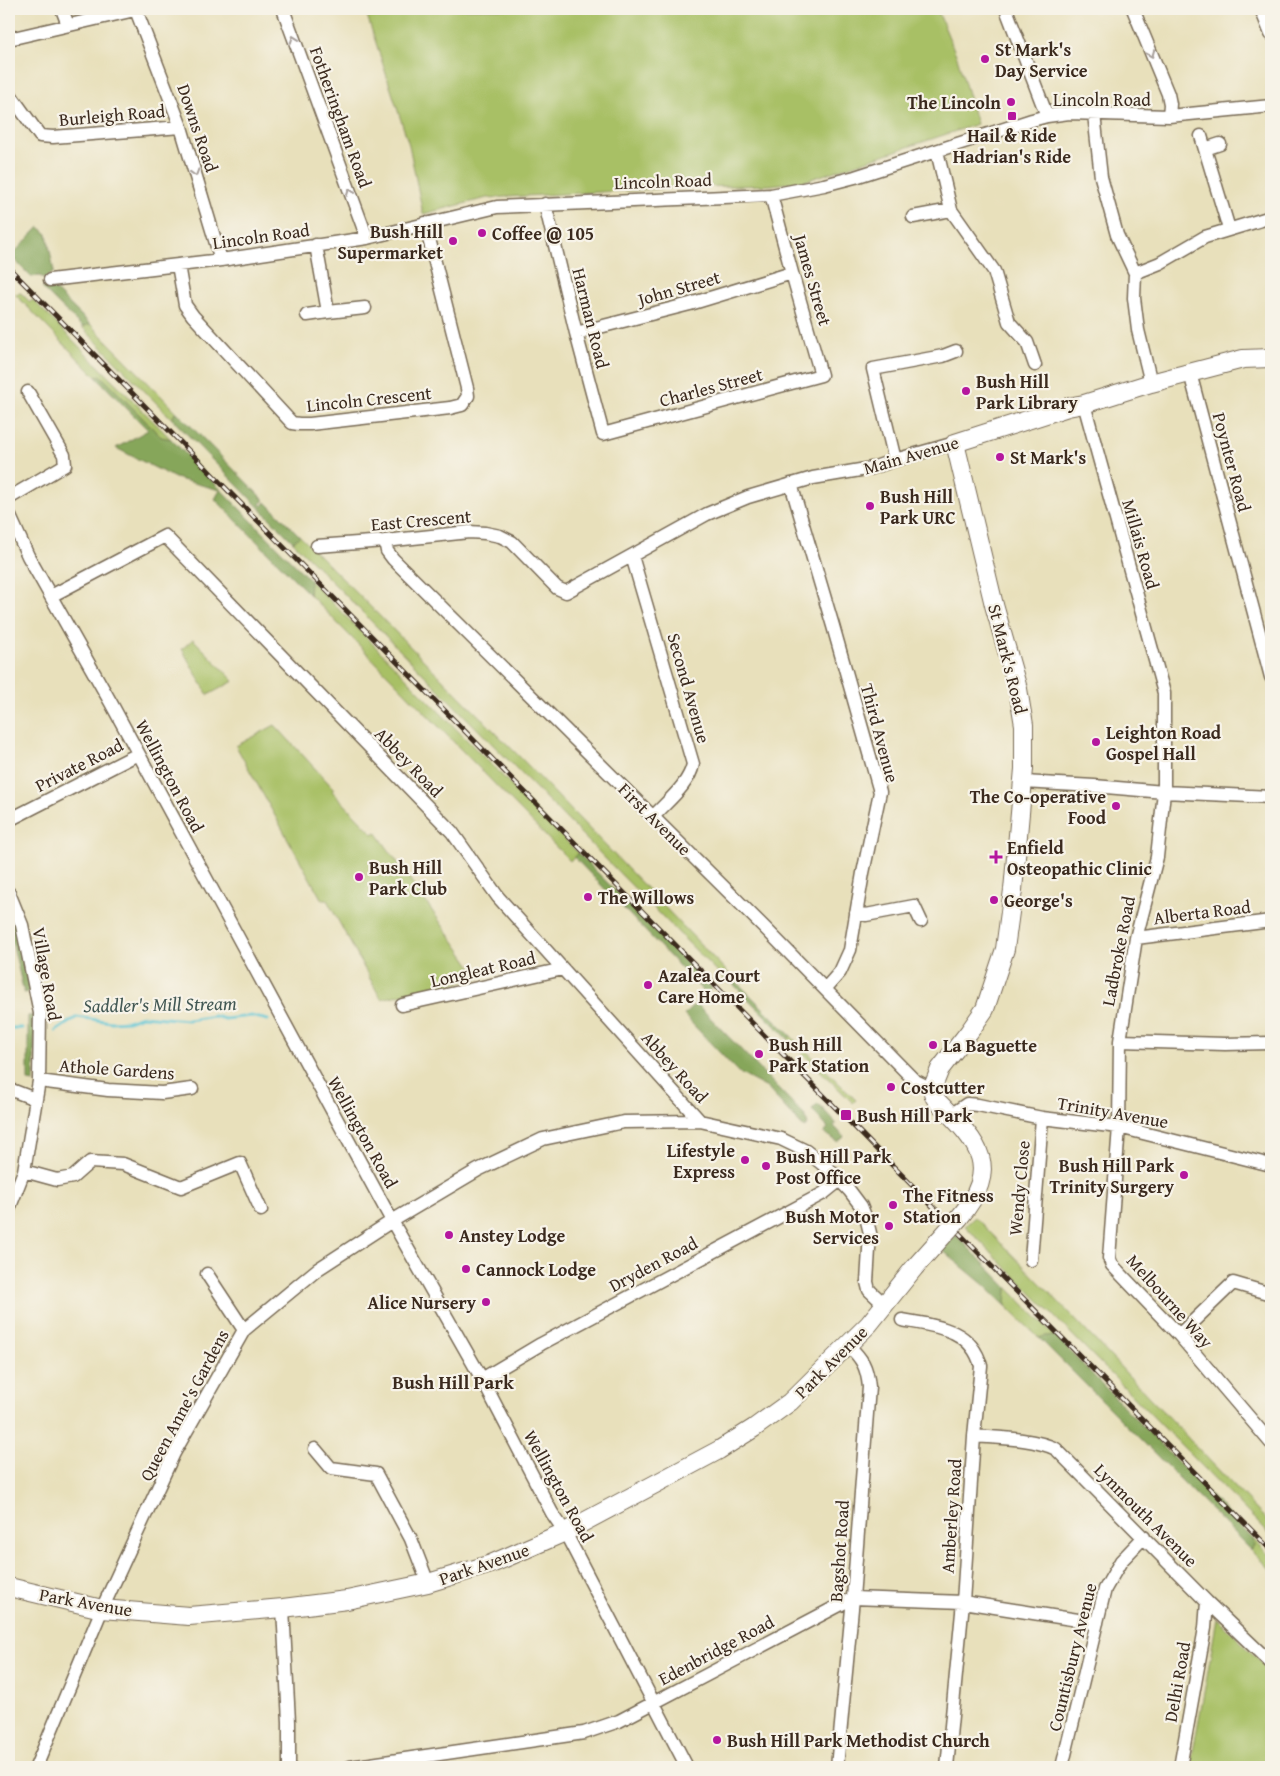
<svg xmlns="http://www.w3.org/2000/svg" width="1280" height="1776" font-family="'Gentium Book Plus',serif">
<rect width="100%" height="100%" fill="#f7f3e8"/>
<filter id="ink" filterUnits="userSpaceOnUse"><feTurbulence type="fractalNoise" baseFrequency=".02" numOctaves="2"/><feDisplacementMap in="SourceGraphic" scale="10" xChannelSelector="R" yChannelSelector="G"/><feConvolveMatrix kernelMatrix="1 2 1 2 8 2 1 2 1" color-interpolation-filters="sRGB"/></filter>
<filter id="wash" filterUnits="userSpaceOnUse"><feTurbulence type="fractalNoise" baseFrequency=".0096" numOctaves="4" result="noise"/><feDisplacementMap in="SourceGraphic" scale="20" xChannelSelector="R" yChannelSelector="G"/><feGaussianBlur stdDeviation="1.12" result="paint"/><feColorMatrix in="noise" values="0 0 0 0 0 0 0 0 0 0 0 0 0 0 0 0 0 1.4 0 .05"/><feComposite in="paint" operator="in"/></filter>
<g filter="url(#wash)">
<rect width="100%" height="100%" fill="#e8e0bb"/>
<path fill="#a8c065" stroke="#727542" d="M 365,9 L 937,9 L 957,57 L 977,124 L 805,181 L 771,185 L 694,187 L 487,198 L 423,214 L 409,145 Z
M 21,293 L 30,302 L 33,300 L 171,439 L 161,437 L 101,376 L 96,377 L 15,294 Z
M 90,324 L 176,411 L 172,419 L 82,327 Z
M 300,536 L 519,756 L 734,979 L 729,984 L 293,542 Z
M 310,580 L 578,853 L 570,861 L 309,594 Z
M 193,639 L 234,681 L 208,695 L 182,649 Z
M 275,725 L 334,789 L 332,791 L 373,834 L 376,832 L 480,978 L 381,999 L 327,900 L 322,900 L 236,746 Z
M 791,1036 L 856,1100 L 853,1103 L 788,1039 Z
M 975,1217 L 1048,1291 L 1271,1525 L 1271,1536 L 965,1226 Z
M 1007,1287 L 1055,1336 L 1046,1336 L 1039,1338 L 1006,1306 Z
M 1253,1539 L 1271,1557 L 1271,1570 L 1251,1550 L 1254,1545 Z
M 1217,1618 L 1271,1672 L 1271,1767 L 1190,1767 L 1206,1682 Z"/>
<path fill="#86a65a" stroke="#60683c" d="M 39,227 L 47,234 L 54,272 L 45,278 L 39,276 L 31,277 L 9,254 L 9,245 L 16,251 Z
M 51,286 L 90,324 L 82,327 L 42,288 Z
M 101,376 L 161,437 L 171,439 L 310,580 L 309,594 L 215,499 L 220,490 L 175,478 L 116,448 L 148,430 L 96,377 Z
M 176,411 L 264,500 L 260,504 L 261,506 L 266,502 L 300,536 L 293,542 L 172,419 Z
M 578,853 L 712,988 L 706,994 L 574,857 Z
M 9,904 L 15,920 L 31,991 L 24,993 L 9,928 Z
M 734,979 L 791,1036 L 788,1039 L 731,982 Z
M 696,1003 L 805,1116 L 808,1125 L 804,1128 L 767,1088 L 739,1073 L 684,1015 Z
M 35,1015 L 34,1082 L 28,1081 L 28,1016 Z
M 818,1104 L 836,1123 L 834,1126 L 844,1137 L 838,1142 L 824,1133 L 828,1128 L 812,1110 Z
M 956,1235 L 1007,1287 L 1006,1306 L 983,1284 L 942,1250 Z
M 1046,1336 L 1055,1336 L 1253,1539 L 1254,1545 L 1251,1550 L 1039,1338 Z"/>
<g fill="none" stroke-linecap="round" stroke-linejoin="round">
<path stroke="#57c2d1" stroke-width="3" d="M 9,1028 L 22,1028
M 56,1031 L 77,1017 L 111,1022 L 128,1021 L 142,1016 L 188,1020 L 214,1016 L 225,1019 L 251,1016 L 268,1020"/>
</g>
</g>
<g filter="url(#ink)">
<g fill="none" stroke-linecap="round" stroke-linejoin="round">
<defs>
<path id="street" d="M 62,9 L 68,25
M 283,9 L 367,238
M 1006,9 L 1047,116
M 1133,9 L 1168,94 L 1170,104 L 1169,116
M 1261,9 L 1271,34
M 136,10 L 181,127 L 221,260
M 9,39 L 139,9
M 9,93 L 40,136 L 53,137 L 181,127
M 1094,114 L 1101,177 L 1117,235 L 1135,273 L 1134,298 L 1138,330 L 1151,383
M 1201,136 L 1229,229
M 1205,149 L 1220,144
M 937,151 L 951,210 L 994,271 L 1009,322 L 1027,342 L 1035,365
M 545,204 L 576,333 L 603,434 L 821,375 L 792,273 L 771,195
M 913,217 L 951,210
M 316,245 L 328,312 L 365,308
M 178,265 L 185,305 L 193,316 L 292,423 L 299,424 L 310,424 L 450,408 L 462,405 L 468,396 L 467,388 L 425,223
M 1135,273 L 1160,263 L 1205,237 L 1271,217
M 50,280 L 221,260 L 367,238 L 497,207 L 771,195 L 824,185 L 855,177 L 1032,120 L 1047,116 L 1069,113 L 1169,116 L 1271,106
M 307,315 L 328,312
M 576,333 L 690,304 L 792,273
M 1190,373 L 1271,677
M 1084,404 L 1164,693 L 1164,792 L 1157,857 L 1136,938 L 1120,1041 L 1119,1127 L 1109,1258 L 1112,1265 L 1179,1335 L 1271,1443
M 895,460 L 873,369 L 943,356 L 956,351
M 791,484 L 833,626 L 880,792 L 863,873 L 850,950 L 840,972 L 825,989
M 9,498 L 65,465 L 64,455 L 28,392
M 9,514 L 28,556 L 111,703 L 392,1221 L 482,1379 L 552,1513 L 565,1532 L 687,1767
M 385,541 L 387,551 L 393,559 L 764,927 L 914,1080 L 932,1089
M 317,546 L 385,541 L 469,532 L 485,533 L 500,536 L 512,542 L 557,588 L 566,592 L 707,514 L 748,497 L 813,478 L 872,468 L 895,460 L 955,443
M 632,556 L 693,764 C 689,785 666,802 653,817
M 51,596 L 165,536 L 452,832 L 498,897 L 700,1121
M 1023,782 L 1094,786 L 1164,792 L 1271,797
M 9,820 L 138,754
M 9,893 L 22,925 L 40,1013 L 39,1081 L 24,1171 L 9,1209
M 856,913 L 866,915 L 914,906 L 921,921
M 1136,938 L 1271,921
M 402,1005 L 563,969
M 1120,1041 L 1225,1044 L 1271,1043
M 39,1081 L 108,1090 L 162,1093 L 192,1089
M 9,1089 L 35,1099
M 951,1115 L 967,1104 L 978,1105 L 1042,1118 L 1119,1127 L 1271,1165
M 24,1171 L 57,1180 L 73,1177 L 90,1162 L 123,1164 L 181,1187 L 240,1163 L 261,1210
M 1031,1260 L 1042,1118
M 207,1274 L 244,1330
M 902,1320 C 935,1326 971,1328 981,1366 L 974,1436 L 963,1602 L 947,1767
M 1179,1335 L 1233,1283 L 1271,1294
M 482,1379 L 541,1344 L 824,1193 L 840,1180
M 974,1436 C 999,1438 1033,1438 1056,1449 L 1207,1602 L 1271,1663
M 315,1449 L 331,1468 L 376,1474 L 411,1539 L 428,1583
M 283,1608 L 289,1722 L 289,1767
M 36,1767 L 102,1609 L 174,1453 L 244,1330 L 318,1269 L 392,1221 L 478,1170 L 543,1139 L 624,1122 L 700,1121 L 781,1139 L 806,1151 L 831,1171 L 849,1190 L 861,1206 L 867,1221 L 870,1233 L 867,1282 L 869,1290 L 885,1305
M 350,1767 L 584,1733 L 619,1721 L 853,1598 L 963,1602 L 1097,1623
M 837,1767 L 853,1598 L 869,1387 C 867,1366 862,1359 848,1345
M 1062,1767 L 1105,1589 L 1121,1561 L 1144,1537
M 1180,1767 L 1205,1628 L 1207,1602"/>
<path id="secondary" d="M 959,1218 C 1003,1165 977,1142 937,1101 L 934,1096 L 932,1089 L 940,1069 L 969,1032 L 985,1009 L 1005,949 L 1013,890 L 1024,769 L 1024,725 L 1018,689 L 994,605 L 955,443 L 1068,407 L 1084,404 L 1151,383 L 1243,359 L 1271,358
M 9,1587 L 102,1609 L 189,1616 L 283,1608 L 347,1600 L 428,1583 L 491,1564 L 565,1532 L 719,1450 L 754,1428 L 790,1402 L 869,1324 L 914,1268 L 949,1229"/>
</defs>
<use href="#street" stroke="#786a55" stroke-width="15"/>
<use href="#secondary" stroke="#786a55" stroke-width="20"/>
<use href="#street" stroke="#fff" stroke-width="12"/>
<use href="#secondary" stroke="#fff" stroke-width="18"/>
<defs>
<path id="rail" d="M 9,268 L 1271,1550"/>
</defs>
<use href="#rail" stroke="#3b2a1e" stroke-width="5"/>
<use href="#rail" stroke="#f7f3e8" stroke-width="3" stroke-dasharray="9" stroke-linecap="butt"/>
<defs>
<path id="secondary-bridge" d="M 949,1229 L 959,1218"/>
</defs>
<use href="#secondary-bridge" stroke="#786a55" stroke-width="20" stroke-linecap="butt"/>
<use href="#secondary-bridge" stroke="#fff" stroke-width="18"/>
</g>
<defs><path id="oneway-chevron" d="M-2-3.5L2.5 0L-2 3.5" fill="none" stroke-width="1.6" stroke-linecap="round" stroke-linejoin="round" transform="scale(1.25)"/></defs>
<g stroke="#a79f9a">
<use href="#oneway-chevron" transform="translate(294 39) rotate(-110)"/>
<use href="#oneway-chevron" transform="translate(1151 54) rotate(68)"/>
<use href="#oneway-chevron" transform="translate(195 173) rotate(73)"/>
<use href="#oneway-chevron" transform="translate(350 192) rotate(-110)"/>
</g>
</g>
<g fill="#b5179e" stroke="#f7f3e8" stroke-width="2">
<circle cx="985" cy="59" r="5"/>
<circle cx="1011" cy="102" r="5"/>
<rect x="1007" y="111" width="10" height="10" rx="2.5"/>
<circle cx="482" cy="233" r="5"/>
<circle cx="453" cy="241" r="5"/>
<circle cx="966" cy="391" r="5"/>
<circle cx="1000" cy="457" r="5"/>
<circle cx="870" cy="506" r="5"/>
<circle cx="1096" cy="742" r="5"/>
<circle cx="1116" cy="806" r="5"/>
<path d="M993.5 849.5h5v5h5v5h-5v5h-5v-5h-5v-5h5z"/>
<circle cx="359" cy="877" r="5"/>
<circle cx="588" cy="897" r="5"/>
<circle cx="994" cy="900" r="5"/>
<circle cx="648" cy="985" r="5"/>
<circle cx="933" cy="1045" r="5"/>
<circle cx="759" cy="1054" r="5"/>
<circle cx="891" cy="1087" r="5"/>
<rect x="840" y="1109" width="12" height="12" rx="2.5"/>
<circle cx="745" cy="1160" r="5"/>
<circle cx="766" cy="1166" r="5"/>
<circle cx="1184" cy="1175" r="5"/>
<circle cx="893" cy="1205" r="5"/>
<circle cx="889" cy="1226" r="5"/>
<circle cx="449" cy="1235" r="5"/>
<circle cx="466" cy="1269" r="5"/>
<circle cx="486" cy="1302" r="5"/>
<circle cx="717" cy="1740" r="5"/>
</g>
<g text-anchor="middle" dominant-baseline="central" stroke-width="4.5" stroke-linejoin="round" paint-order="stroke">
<g font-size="18" font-weight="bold" fill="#3b2a1e" stroke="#f7f3e8" text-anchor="start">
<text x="995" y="49">St Mark's<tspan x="995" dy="21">Day Service</tspan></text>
<text x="1001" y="102" text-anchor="end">The Lincoln</text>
<text x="1012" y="135" text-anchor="middle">Hail &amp; Ride<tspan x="1012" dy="21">Hadrian's Ride</tspan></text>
<text x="443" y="231" text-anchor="end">Bush Hill<tspan x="443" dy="21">Supermarket</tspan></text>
<text x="492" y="233">Coffee @ 105</text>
<text x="976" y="381">Bush Hill<tspan x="976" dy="21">Park Library</tspan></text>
<text x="1010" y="457">St Mark's</text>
<text x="880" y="496">Bush Hill<tspan x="880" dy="21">Park URC</tspan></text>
<text x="1106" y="732">Leighton Road<tspan x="1106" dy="21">Gospel Hall</tspan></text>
<text x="1106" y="796" text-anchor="end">The Co-operative<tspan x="1106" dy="21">Food</tspan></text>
<text x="1007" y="847">Enfield<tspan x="1007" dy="21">Osteopathic Clinic</tspan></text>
<text x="369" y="867">Bush Hill<tspan x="369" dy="21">Park Club</tspan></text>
<text x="598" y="897">The Willows</text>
<text x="1004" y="900">George's</text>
<text x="658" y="975">Azalea Court<tspan x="658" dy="21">Care Home</tspan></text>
<text x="769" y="1044">Bush Hill<tspan x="769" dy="21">Park Station</tspan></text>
<text x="943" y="1045">La Baguette</text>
<text x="901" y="1087">Costcutter</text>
<text x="857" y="1115">Bush Hill Park</text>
<text x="735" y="1150" text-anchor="end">Lifestyle<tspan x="735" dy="21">Express</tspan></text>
<text x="776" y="1156">Bush Hill Park<tspan x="776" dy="21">Post Office</tspan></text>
<text x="1174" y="1165" text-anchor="end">Bush Hill Park<tspan x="1174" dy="21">Trinity Surgery</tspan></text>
<text x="903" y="1195">The Fitness<tspan x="903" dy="21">Station</tspan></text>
<text x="879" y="1216" text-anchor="end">Bush Motor<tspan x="879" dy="21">Services</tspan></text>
<text x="459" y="1235">Anstey Lodge</text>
<text x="476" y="1269">Cannock Lodge</text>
<text x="476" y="1302" text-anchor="end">Alice Nursery</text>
<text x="727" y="1740">Bush Hill Park Methodist Church</text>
</g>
<g font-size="18" fill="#3b2a1e" stroke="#f7f3e8">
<text x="1102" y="99">Lincoln Road</text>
<text transform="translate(112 115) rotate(-5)">Burleigh Road</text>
<text transform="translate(341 117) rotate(70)">Fotheringham Road</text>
<text transform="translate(198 128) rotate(71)">Downs Road</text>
<text transform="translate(663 181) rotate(-2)">Lincoln Road</text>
<text transform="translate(261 236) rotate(-8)">Lincoln Road</text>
<text transform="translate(813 280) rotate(74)">James Street</text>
<text transform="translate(679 288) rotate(-16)">John Street</text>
<text transform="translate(591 318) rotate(76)">Harman Road</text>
<text transform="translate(711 387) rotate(-15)">Charles Street</text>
<text transform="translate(369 399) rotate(-6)">Lincoln Crescent</text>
<text transform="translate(911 455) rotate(-16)">Main Avenue</text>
<text transform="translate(1232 462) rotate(75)">Poynter Road</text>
<text transform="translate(421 520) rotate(-5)">East Crescent</text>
<text transform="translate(1141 544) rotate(74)">Millais Road</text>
<text transform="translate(1008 659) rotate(76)">St Mark's Road</text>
<text transform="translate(689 688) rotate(74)">Second Avenue</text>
<text transform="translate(880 733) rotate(75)">Third Avenue</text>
<text transform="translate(409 762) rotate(46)">Abbey Road</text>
<text transform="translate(79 765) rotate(-27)">Private Road</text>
<text transform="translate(170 776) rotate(62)">Wellington Road</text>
<text transform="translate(655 819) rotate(45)">First Avenue</text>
<text transform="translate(1202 912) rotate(-7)">Alberta Road</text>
<text transform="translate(1118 951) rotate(-79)">Ladbroke Road</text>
<text transform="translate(483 969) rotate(-13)">Longleat Road</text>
<text transform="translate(47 974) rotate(80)">Village Road</text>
<text transform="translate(675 1067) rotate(48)">Abbey Road</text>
<text transform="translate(117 1069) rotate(4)">Athole Gardens</text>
<text transform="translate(1113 1112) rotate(10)">Trinity Avenue</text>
<text transform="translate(363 1132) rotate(61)">Wellington Road</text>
<text transform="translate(1019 1188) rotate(-85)">Wendy Close</text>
<text transform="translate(653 1264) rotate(-28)">Dryden Road</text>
<text transform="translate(1170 1301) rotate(48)">Melbourne Way</text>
<text transform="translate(831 1362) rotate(-45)">Park Avenue</text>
<text transform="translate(184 1405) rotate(-62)">Queen Anne's Gardens</text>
<text transform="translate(559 1486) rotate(61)">Wellington Road</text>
<text transform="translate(1146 1515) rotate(45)">Lynmouth Avenue</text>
<text transform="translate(951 1516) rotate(-86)">Amberley Road</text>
<text transform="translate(839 1551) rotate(-86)">Bagshot Road</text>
<text transform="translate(484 1564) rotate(-19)">Park Avenue</text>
<text transform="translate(86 1602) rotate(10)">Park Avenue</text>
<text transform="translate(716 1650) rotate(-28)">Edenbridge Road</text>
<text transform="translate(1072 1657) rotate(-76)">Countisbury Avenue</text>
<text transform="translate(1177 1682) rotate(-80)">Delhi Road</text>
</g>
<g font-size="19" font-style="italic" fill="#435854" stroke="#f7f3e8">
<text transform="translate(160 1004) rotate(-1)">Saddler's Mill Stream</text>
</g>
<g font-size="19" font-weight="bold" fill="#3b2a1e" stroke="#f7f3e8">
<text x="453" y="1382">Bush Hill Park</text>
</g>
</g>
<rect width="1280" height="1776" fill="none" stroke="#f7f3e8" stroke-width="30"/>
</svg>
